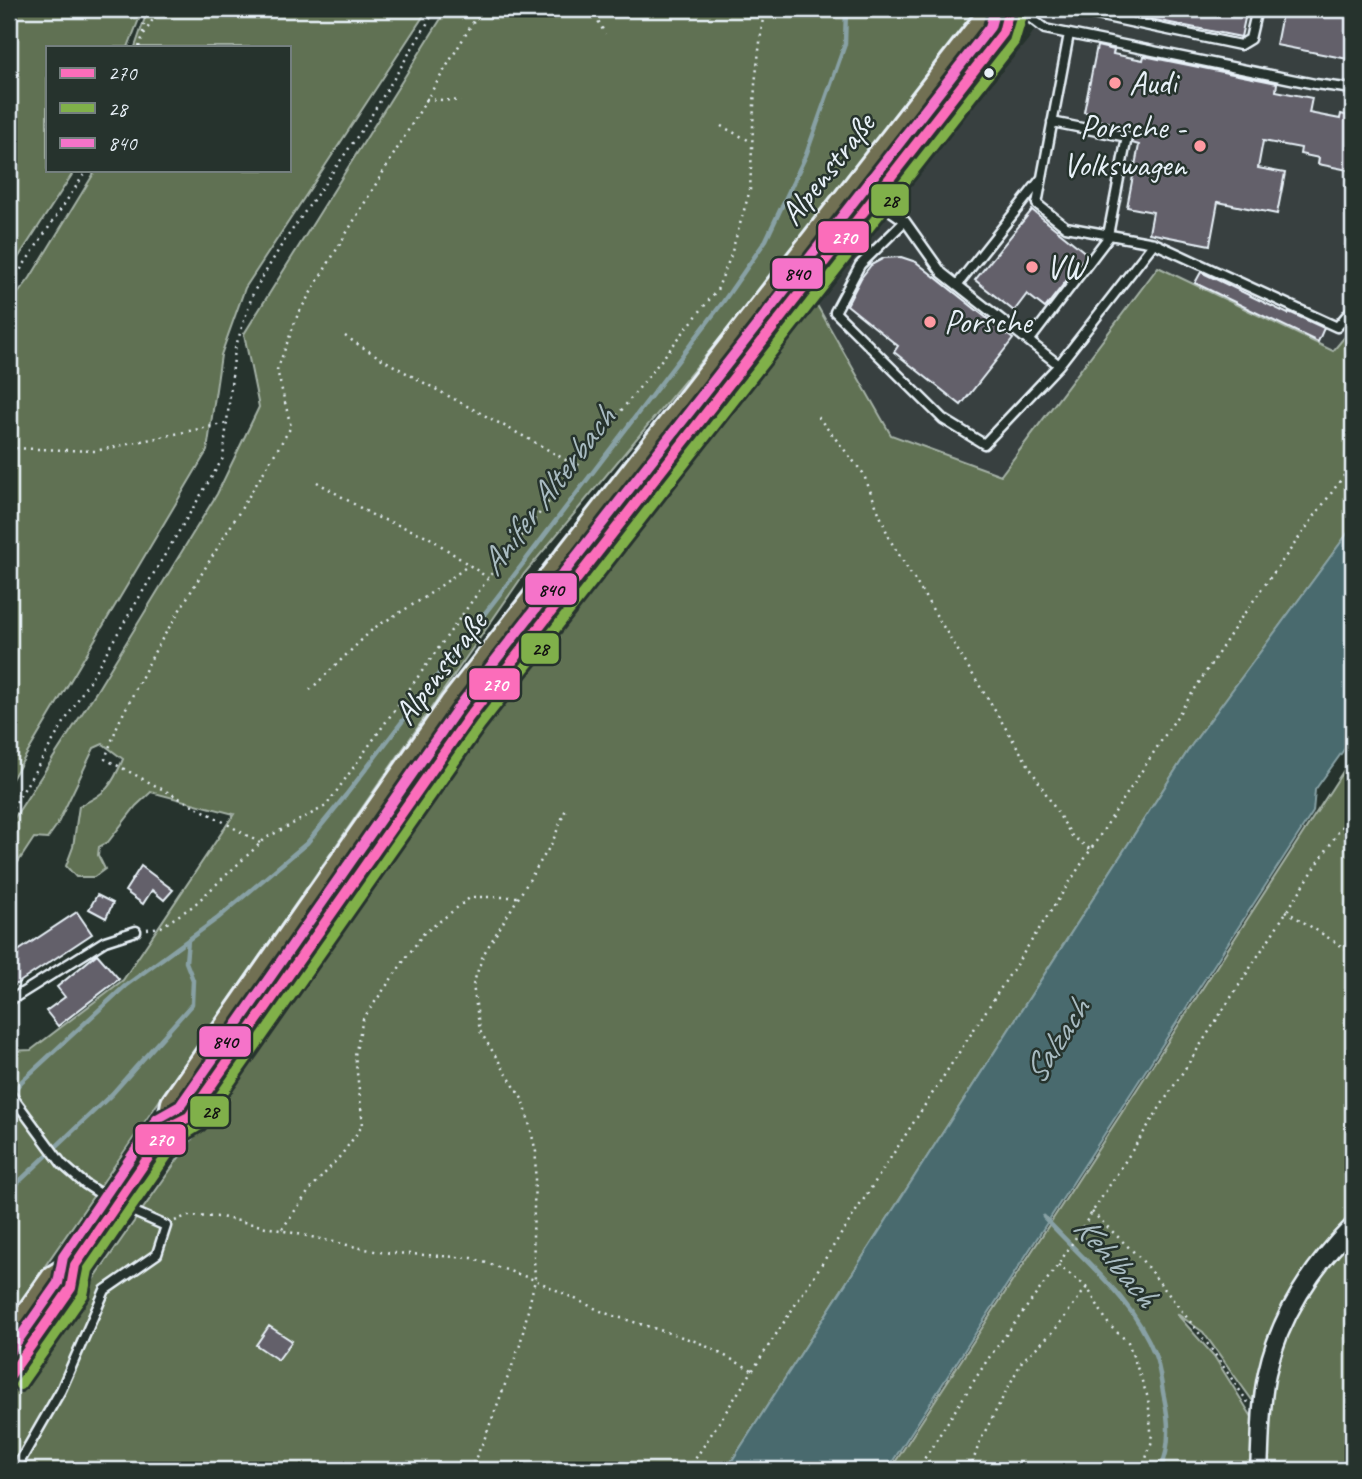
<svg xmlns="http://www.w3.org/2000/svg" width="1362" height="1479" font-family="Caveat,sans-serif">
<rect width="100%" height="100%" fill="#26332d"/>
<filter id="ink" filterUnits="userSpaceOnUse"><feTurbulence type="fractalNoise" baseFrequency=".0143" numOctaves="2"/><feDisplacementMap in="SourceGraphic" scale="14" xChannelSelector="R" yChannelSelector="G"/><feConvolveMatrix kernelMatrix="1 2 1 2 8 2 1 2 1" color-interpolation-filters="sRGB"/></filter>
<g filter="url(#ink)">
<path fill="#384040" d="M 1048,9 L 1353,9 L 1353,327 L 1333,351 L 1158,268 L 1001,475 L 891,435 L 814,300 L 1028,40 Z"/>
<path fill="#607153" stroke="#a4b1a6" stroke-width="2" d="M 9,9 L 143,9 L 128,47 L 47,47 L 47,170 L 75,170 L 9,272 Z
M 148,9 L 428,9 L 245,288 L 221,355 L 207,451 L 9,784 L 9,305 L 30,278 L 96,170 L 289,170 L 289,47 L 135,47 Z
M 447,9 L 976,9 L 737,318 L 524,574 L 9,1318 L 9,1051 L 31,1050 L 123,980 L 234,814 L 151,792 L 136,806 L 108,842 L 99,847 L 98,855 L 105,869 L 94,877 L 76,877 L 66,866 L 73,847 L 79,806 C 106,794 112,786 123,759 L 103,744 L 94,748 L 57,825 L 47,839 L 34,838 L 9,876 L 9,826 L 96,692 L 217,494 L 259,407 L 244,334 Z
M 1158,267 L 1333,351 L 1353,327 L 1353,526 L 1191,746 L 726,1470 L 9,1470 L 9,1396 L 62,1324 L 481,728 L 814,300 L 891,435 L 1001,475 Z
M 1353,756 L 1353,1216 L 1314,1262 L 1257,1407 L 1203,1332 L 1176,1313 L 1214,1356 L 1257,1425 L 1254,1470 L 890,1470 Z
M 1353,1236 L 1353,1453 L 1338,1470 L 1265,1470 C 1269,1424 1271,1369 1290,1325 C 1304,1294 1332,1263 1353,1236 Z"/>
<path fill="#486b6e" stroke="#88a1a5" stroke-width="2" d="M 1353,526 L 1353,737 L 1315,790 L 1313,812 L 887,1470 L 726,1470 L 1191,746 Z"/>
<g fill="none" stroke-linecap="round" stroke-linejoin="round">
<path stroke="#88a1a5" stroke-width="4.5" d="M 9,1096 L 22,1081 L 125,986 L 218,918 L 307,843 L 346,795 L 723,302 L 766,240 L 806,155 L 845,44 L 846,9
M 9,1191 L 112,1094 L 192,1004 L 193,980 L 186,962 L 188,940
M 1044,1217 C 1084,1261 1133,1298 1155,1355 C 1160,1368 1161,1383 1164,1397 C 1169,1420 1171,1448 1160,1470"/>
</g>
<path fill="#63606b" stroke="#e8f1f8" stroke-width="2" d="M 1126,9 L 1247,9 L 1241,37 L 1125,14 Z
M 1283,9 L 1353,9 L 1353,60 L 1276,45 Z
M 1097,46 L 1114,50 L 1113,54 L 1143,60 L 1144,56 L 1277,83 L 1276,91 L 1312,98 L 1309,113 L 1340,119 L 1341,114 L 1353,117 L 1353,171 L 1318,164 L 1319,158 L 1300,154 L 1301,148 L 1263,141 L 1258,168 L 1285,173 L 1277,214 L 1218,202 L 1210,245 L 1149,233 L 1153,212 L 1127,207 L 1139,145 L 1132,143 L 1134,128 L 1097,120 L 1098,115 L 1084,112 Z
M 1032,210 L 1087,254 L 1045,308 L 1027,294 L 1014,311 L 975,280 Z
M 901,257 L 916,262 L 1013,339 L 961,405 L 894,352 L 898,346 L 847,305 L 861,278 L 871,265 L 884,258 Z
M 1201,272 L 1288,314 L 1289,312 L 1324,328 L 1318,342 L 1195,283 Z
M 141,866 L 173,890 L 164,900 L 152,890 L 143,904 L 125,891 Z
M 97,895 L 113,903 L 106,918 L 89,909 Z
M 77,912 L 92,934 L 9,989 L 9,957 Z
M 97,954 L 119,979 L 58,1026 L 46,1011 L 65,997 L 57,987 Z
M 269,1326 L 292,1341 L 278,1360 L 256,1345 Z"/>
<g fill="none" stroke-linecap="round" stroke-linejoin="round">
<defs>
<path id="service" d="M 1019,9 L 1045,29 L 1315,84 L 1353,89
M 1068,9 L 1240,45 L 1250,39 L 1257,9
M 1069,34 L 1037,204 L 1066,227 L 1154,243 L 1337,327 L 1353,308
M 1052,122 L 1127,137 L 1108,235
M 875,200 L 905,221 L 942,273 L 1059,365
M 905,221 L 860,265 L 835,312 L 943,419 L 984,444 L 1059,365 L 1154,243
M 957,285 L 1041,179
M 1029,341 L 1110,235
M 9,1001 L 105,941 L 136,931
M 9,1092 L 62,1164 L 85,1184 L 116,1204 L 166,1226 L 157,1254 L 105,1290 L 61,1390 L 15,1470"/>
<path id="minor" d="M 1259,1470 C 1261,1439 1260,1404 1267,1373 C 1279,1317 1313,1266 1353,1226"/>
<path id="primary" d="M 169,1127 L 189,1117 L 469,717 L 1003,33 L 1008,10
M 9,1341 L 54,1278 L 75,1265 L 169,1127 L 174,1103 L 452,705 L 985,21 L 1009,9
M 9,1377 L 71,1288 L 75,1265"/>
</defs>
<use href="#service" stroke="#e8f1f8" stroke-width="13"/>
<use href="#minor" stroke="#e8f1f8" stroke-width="21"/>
<use href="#primary" stroke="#e8f1f8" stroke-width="30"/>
<path stroke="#e8f1f8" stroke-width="2.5" stroke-dasharray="2 5" stroke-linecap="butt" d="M 592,9 L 605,34
M 143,33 L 146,9
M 139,47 L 143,36 L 159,9
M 426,99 L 461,101
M 721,126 L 752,142
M 9,287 L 87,170
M 345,336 C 419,384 500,421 576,466
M 818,417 L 863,473 L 890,540 L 1072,836 L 1091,850
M 9,448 L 95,451 L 227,423
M 317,482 L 374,516 L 427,536 L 488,578
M 310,690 L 374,628 L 424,598 L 469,565
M 9,814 L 223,458 L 235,349 L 253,293 L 281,246 L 368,121 L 436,9
M 260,843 L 215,817 L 105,759 L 118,724 L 156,649 L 291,427 L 277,370 L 298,314 L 481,9
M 1286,911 L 1346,949
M 147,929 L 161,927 L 193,906 L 266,838 L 326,806 L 492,573 L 717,290 L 730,258 L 750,190 L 755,84 L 764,9
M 1092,1212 L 1141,1259 L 1210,1347 L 1249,1404
M 175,1221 L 186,1216 L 221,1217 L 379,1252 L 472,1258 L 535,1280 L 605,1313 L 698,1342 L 752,1370
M 282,1229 L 309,1191 L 342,1154 L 363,1125 L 355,1055 L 363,1019 L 423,934 L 471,897 L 518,897
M 1058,1265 L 1087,1287 L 1109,1325 L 1128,1342 L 1148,1398 L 1152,1441 L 1142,1470
M 470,1470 L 484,1440 L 520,1345 L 535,1280 L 533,1235 L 536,1152 L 524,1102 L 480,1031 L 473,985 L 483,955 L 552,843 L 566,809
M 688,1470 L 1241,618 L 1353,463
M 917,1470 L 988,1359 L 1058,1265 L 1353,809
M 970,1470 L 980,1441 L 1022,1361 L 1054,1331 L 1087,1287"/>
<use href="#service" stroke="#26332d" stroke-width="8"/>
<use href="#minor" stroke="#26332d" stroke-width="16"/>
<use href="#primary" stroke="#716f52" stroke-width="24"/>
<defs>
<path id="bus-1" d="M 9,1377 L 71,1288 L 75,1265 L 169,1127 L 189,1117 L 469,717 L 1003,33 L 1009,9"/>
<path id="bus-2" d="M 20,1385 L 83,1295 L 88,1270 L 179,1138 L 200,1125 L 480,725 L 1014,42 L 1023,12"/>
<path id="bus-3" d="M 9,1353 L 58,1283 L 63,1257 L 157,1119 L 180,1106 L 458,708 L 990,27 L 995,9"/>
</defs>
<use href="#bus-1" stroke="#26332d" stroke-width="16"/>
<use href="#bus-2" stroke="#26332d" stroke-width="16"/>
<use href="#bus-3" stroke="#26332d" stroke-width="16"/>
<use href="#bus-1" stroke="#fb6dba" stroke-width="10"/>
<use href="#bus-2" stroke="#80b04a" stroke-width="10"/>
<use href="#bus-3" stroke="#f573c9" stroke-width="10"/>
</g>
</g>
<circle fill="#e8f1f8" stroke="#26332d" stroke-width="2.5" cx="989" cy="73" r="6"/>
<g fill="#ff9aa2" stroke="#26332d" stroke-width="2.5">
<circle cx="1115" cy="83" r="7"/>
<circle cx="1200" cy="146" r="7"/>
<circle cx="1032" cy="267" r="7"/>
<circle cx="930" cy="322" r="7"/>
</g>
<g text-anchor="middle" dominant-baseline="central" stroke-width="5" stroke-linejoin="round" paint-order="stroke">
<g font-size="33" fill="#e8f1f8" stroke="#26332d" text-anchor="start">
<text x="1129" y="83">Audi</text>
<text x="1186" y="127" text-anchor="end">Porsche -<tspan x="1186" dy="38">Volkswagen</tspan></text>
<text x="1046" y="267">VW</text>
<text x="944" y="322">Porsche</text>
</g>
<g font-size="33" fill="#e8f1f8" stroke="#26332d">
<text transform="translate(827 169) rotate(-52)">Alpenstraße</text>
<text transform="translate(440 668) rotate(-53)">Alpenstraße</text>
</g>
<g font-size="35" font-style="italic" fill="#a8bbc1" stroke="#26332d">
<text transform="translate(547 491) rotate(-53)">Anifer Alterbach</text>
<text transform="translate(1056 1041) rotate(-57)">Salzach</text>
<text transform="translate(1116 1261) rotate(49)">Kehlbach</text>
</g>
</g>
<g stroke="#26332d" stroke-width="2.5">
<rect x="870" y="183" width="40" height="34" rx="7" fill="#80b04a"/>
<rect x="817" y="220" width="53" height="34" rx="7" fill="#fb6dba"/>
<rect x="771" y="257" width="53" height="33" rx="7" fill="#f573c9"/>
<rect x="524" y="572" width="54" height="34" rx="7" fill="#f573c9"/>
<rect x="520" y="632" width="40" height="33" rx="7" fill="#80b04a"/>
<rect x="468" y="667" width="53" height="34" rx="7" fill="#fb6dba"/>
<rect x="198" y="1025" width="54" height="33" rx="7" fill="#f573c9"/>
<rect x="189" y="1095" width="41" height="33" rx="7" fill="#80b04a"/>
<rect x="134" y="1123" width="53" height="33" rx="7" fill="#fb6dba"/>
</g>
<g font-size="19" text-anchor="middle" font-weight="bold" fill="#fff">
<text x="844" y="244">270</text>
<text x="495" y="691">270</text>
<text x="160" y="1146">270</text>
</g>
<g font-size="19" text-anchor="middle" font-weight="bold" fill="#111">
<text x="890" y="207">28</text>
<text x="797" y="280">840</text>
<text x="551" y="596">840</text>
<text x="540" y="655">28</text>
<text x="225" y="1048">840</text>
<text x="210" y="1118">28</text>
</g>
<rect width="1362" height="1479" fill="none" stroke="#26332d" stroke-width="35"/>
<rect x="18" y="18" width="1327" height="1444" fill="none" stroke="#e8f1f8" stroke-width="2.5" filter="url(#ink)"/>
<rect x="46" y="46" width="245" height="126" fill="#26332d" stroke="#747f7e" stroke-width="2"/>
<rect x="60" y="68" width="35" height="10" fill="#fb6dba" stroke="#747f7e" stroke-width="2"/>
<text x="108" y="80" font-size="21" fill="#e8f1f8">270</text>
<rect x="60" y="103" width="35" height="10" fill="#80b04a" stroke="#747f7e" stroke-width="2"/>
<text x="108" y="116" font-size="21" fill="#e8f1f8">28</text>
<rect x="60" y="138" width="35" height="10" fill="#f573c9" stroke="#747f7e" stroke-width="2"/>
<text x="108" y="150" font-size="21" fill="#e8f1f8">840</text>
</svg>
